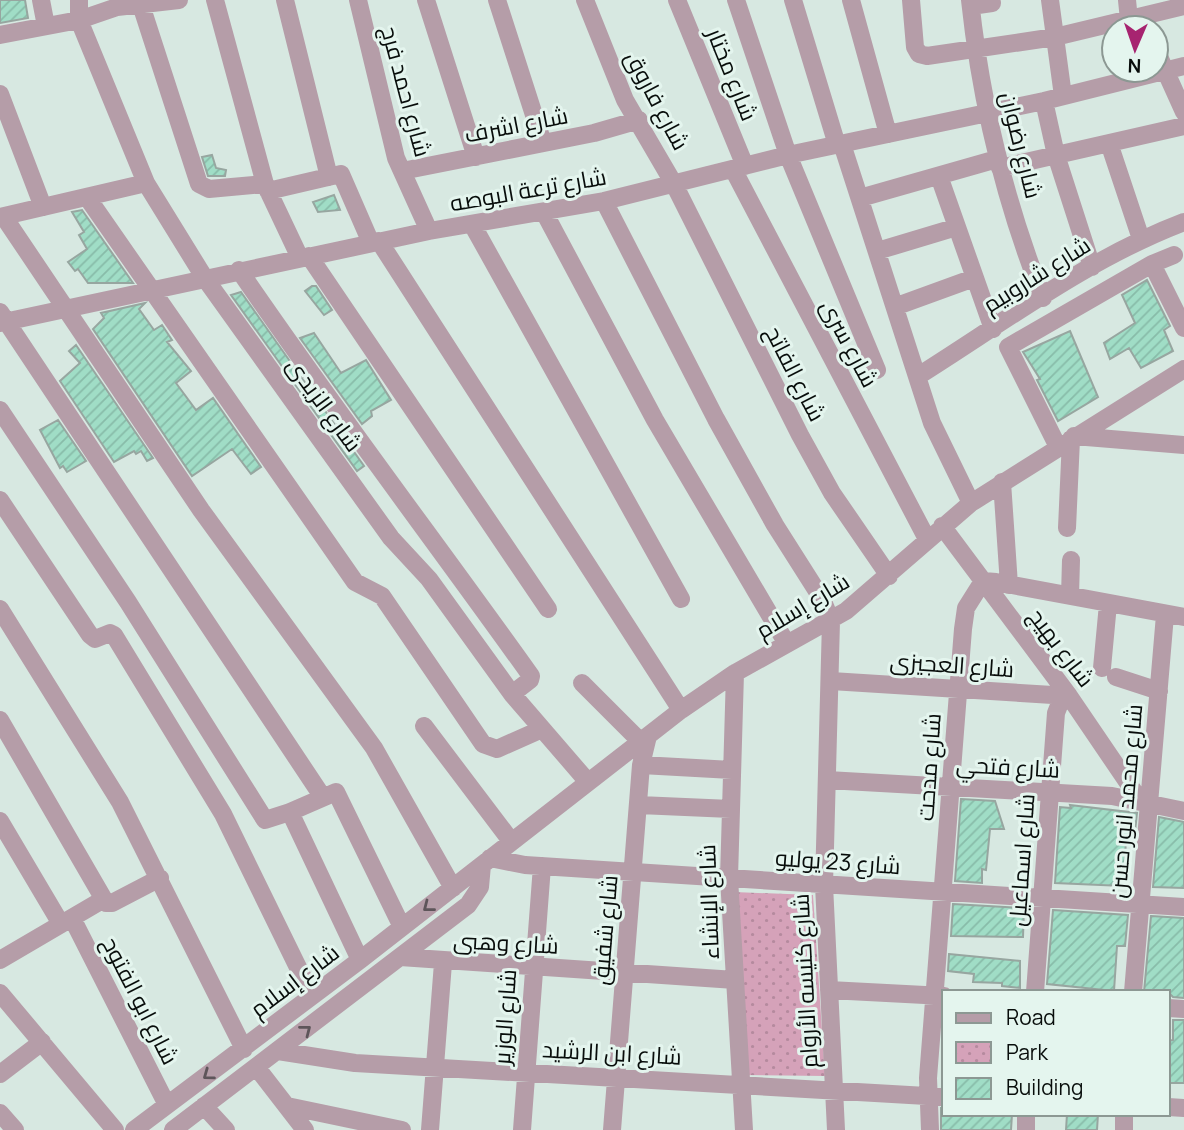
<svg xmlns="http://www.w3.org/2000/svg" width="1184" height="1130" font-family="Manrope,Cairo,sans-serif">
<defs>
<pattern id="park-dots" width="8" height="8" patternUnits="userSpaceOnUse" patternTransform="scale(1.75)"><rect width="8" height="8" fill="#d5a2b9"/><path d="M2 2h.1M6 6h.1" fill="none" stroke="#b58a9e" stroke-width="1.8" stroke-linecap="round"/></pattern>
<pattern id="building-hatch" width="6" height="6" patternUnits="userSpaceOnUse" patternTransform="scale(1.75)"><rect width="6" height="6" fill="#a0ddc6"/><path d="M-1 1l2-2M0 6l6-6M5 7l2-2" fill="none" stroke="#88bca9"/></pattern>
</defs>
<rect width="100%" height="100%" fill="#d7e8e1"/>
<path fill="url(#park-dots)" d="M 734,892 L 813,895 L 825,1076 L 744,1075 Z"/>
<path fill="url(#building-hatch)" stroke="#97a6a0" stroke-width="2" d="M 0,0 L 25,0 L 28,18 L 0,23 Z
M 212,155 L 216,168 L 226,170 L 225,176 L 208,176 L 202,157 Z
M 334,195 L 340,210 L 318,212 L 313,202 Z
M 82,210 L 133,283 L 88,283 L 78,269 L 75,271 L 68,262 L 87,249 L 79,235 L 84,232 L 72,212 Z
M 1147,280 L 1170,326 L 1164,330 L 1173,351 L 1141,368 L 1129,348 L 1110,359 L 1104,343 L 1135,323 L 1122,295 Z
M 312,286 L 316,286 L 332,310 L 324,315 L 305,291 Z
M 241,292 L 364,466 L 357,471 L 231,295 Z
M 145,303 L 139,309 L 154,330 L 162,325 L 172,340 L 167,342 L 191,371 L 176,383 L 196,410 L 213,398 L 261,467 L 251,474 L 232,449 L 192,476 L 93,329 L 104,318 L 101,313 Z
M 1070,331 L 1098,397 L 1058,421 L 1037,380 L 1040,379 L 1023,352 Z
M 314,333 L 341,373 L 366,360 L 391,400 L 371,411 L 372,416 L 362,424 L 300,338 Z
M 76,345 L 153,458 L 147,461 L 141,451 L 136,454 L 134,451 L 114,462 L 60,381 L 80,363 L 69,351 Z
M 58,420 L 86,461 L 67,472 L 63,466 L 60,468 L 40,430 Z
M 961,799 L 995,801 L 1004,829 L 990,829 L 986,870 L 982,869 L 982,883 L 955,881 Z
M 1070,805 L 1137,813 L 1134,841 L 1126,841 L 1123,886 L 1055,883 L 1060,807 L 1071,808 Z
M 1159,817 L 1184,822 L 1184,888 L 1153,887 Z
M 953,904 L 1024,908 L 1023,937 L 951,936 Z
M 1053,910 L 1128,915 L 1125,946 L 1117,946 L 1114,991 L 1047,984 Z
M 1151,916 L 1184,918 L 1184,998 L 1173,997 L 1168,992 L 1144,992 Z
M 949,954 L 1020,961 L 1020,988 L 1002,986 L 1002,983 L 973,982 L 974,974 L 948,971 Z
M 1173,1020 L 1184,1020 L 1184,1083 L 1168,1083 L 1168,1041 L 1173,1040 Z
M 941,1108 L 944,1108 L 944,1114 L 1012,1114 L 1011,1130 L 941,1130 Z
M 1067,1114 L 1098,1114 L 1097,1130 L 1066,1130 Z"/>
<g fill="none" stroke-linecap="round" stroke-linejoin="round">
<path stroke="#b59da8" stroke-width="18" d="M 41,0 L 46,26
M 79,0 L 79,20 L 146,183 L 204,277 L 391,538 L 429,579 L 512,694 L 588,782
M 215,0 L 265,184 L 300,258
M 285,0 L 329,177
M 358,0 L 396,158 L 429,231
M 426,0 L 476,157
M 497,0 L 543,143
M 585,0 L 625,100 L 674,184 L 800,435 L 832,493 L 889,576
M 677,0 L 745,166
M 736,0 L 788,155 L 877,370
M 793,0 L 837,145
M 851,0 L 888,134
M 911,0 L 915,47 L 919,54 L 927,56 L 1055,37 L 1184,6
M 970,0 C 981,103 1005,202 1043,298
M 1050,0 L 1063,96
M 1127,0 L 1129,20
M 141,5 L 199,184 L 209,189 L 265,184
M 971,6 L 992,3
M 0,35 L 79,20 L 117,7 L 179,0
M 1156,50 L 1184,112
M 0,94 L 43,207
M 1044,101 L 1056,155 L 1092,267
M 1109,143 L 1141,239
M 842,144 L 932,423 L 971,503
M 1000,168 L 1184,126
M 733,169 L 927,539
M 402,171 L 594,133 L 639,120
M 939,176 L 993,329
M 268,191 L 341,174 L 371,243
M 87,197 L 355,582 L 382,596 L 483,744 L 497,749 L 542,729
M 860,198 L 997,159
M 604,201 L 716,419 L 775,525 L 822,599 L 831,621 L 824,885 L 836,1130
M 544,212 L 655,420 L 787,644
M 0,217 L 146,183
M 4,217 L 201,510 L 374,748 L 453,888
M 472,224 L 681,599
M 379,241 L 681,710
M 877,251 L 957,227
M 1174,255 L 1152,264 L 1184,328
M 309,256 L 548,609
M 239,270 C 333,408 434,540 531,676 L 530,680 L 512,694
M 897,306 L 974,278
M 0,312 L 322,796
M 0,323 L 429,231 L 604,201 L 788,155 L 1044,101 L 1184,66
M 918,376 C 1004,322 1089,258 1184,222
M 0,410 L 128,602 L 265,820 L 290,812
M 1074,436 L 1184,445
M 1058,447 L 1008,347 L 1152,264
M 1002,482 L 1009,585
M 0,500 L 90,635 L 95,639 L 110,633 L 114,635 L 223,814 L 312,996
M 942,526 L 1069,696 L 1139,799
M 1067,528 L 1071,439
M 1070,596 L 1071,560
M 0,609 L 120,802 L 244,1049
M 1102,668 L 1108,604
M 735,673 L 729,878 L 744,1130
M 1116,677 L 1159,691
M 831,681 L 1069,696
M 582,683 L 640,741
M 0,720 L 106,903 L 112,903 L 160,878
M 424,726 L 511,841
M 641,765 L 732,770
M 827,780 L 1112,796 L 1184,811
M 639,805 L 731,809
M 0,821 L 61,924
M 490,858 L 525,865 L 634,872 L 1184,907
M 72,918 L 167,1105
M 400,957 L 735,980
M 0,960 L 104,899
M 360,960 L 290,812 L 336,792 L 402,927
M 829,990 L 944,996
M 1035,992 L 1056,713 L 1060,703 L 1069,696
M 1133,992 L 1165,615
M 0,993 L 115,1130
M 1168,1008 L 1184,1009
M 278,1051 L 355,1063 L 944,1097
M 257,1068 L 305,1130
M 0,1074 L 42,1042
M 204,1106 L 226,1130
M 287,1106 L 402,1130
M 1168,1107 L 1184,1108
M 0,1113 L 15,1130
M 1026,1114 L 1026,1130
M 134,1130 L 360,960 L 681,710 L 735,673 L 846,611 L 971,503 L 1184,369
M 173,1130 L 468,905 L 480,887 L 482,865
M 430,1130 L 443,963
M 522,1130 L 542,866
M 612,1130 L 641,765 L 648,736
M 930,1130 L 928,1078 L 963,629 L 966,608 L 983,581 L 996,582 L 1184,617
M 1124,1130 L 1124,1114"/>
</g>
<defs><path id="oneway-chevron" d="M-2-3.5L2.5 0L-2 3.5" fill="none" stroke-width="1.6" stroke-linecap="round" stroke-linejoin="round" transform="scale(1.75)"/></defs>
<g stroke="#5e555a">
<use href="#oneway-chevron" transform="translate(428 907) rotate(142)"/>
<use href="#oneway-chevron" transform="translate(306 1030) rotate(-38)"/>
<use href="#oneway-chevron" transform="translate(208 1075) rotate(144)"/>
</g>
<g text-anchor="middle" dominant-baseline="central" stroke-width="6" stroke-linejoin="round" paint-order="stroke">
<g font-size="23" fill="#080d0b" stroke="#e4f5ee">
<text transform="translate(733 74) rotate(68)">شارع مختار</text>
<text transform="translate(407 91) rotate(75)">شارع احمد فرج</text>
<text transform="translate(658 100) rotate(62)">شارع فاروق</text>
<text transform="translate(516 124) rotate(-11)">شارع اشرف</text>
<text transform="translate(1022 145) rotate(76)">شارع رضوان</text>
<text transform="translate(528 189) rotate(-10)">شارع ترعة البوصه</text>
<text transform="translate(1036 274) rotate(-32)">شارع شاروبيم</text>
<text transform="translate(850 343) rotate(62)">شارع سرى</text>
<text transform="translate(796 373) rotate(63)">شارع الفاتح</text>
<text transform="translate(325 404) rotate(54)">شارع الزيدى</text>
<text transform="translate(802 605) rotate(-31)">شارع إسلام</text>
<text transform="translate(1062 647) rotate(53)">شارع بهيج</text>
<text transform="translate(952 664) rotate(4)">شارع العجيزى</text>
<text transform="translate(1008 766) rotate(3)">شارع فتحي</text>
<text transform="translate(928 767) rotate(-86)">شارع مدحت</text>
<text transform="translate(1125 801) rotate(-85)">شارع محمد انور حسن</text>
<text transform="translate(1021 860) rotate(-86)">شارع اسماعيل</text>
<text transform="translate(838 861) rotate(4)">شارع 23 يوليو</text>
<text transform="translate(708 902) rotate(-92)">شارع الإنشاء</text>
<text transform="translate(604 930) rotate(-85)">شارع شفيق</text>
<text transform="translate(506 942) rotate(3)">شارع وهبى</text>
<text transform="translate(294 980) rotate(-37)">شارع إسلام</text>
<text transform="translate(804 981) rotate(-93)">شارع كنيسه الأروام</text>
<text transform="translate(141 1000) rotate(63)">شارع ابو الفتوح</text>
<text transform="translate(504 1017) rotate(-86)">شارع الوزير</text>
<text transform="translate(612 1052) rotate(3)">شارع ابن الرشيد</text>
</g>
</g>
<rect x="942" y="990" width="228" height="126" fill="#e4f5ee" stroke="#8c9893" stroke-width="2"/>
<rect x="956" y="1013" width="35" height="10" fill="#b59da8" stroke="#8c9893" stroke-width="2"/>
<text x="1006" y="1025" font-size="21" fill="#080d0b">Road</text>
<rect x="956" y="1042" width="35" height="21" fill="url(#park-dots)" stroke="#8c9893" stroke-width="2"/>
<text x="1006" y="1060" font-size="21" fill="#080d0b">Park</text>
<rect x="956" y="1078" width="35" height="21" fill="url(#building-hatch)" stroke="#8c9893" stroke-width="2"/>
<text x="1006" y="1095" font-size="21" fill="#080d0b">Building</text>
<g transform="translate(1135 49) rotate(182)"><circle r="33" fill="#e4f5ee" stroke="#8c9893" stroke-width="2"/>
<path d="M0-5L12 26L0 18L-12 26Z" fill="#a72470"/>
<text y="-10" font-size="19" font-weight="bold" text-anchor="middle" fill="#080d0b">N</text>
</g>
</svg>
